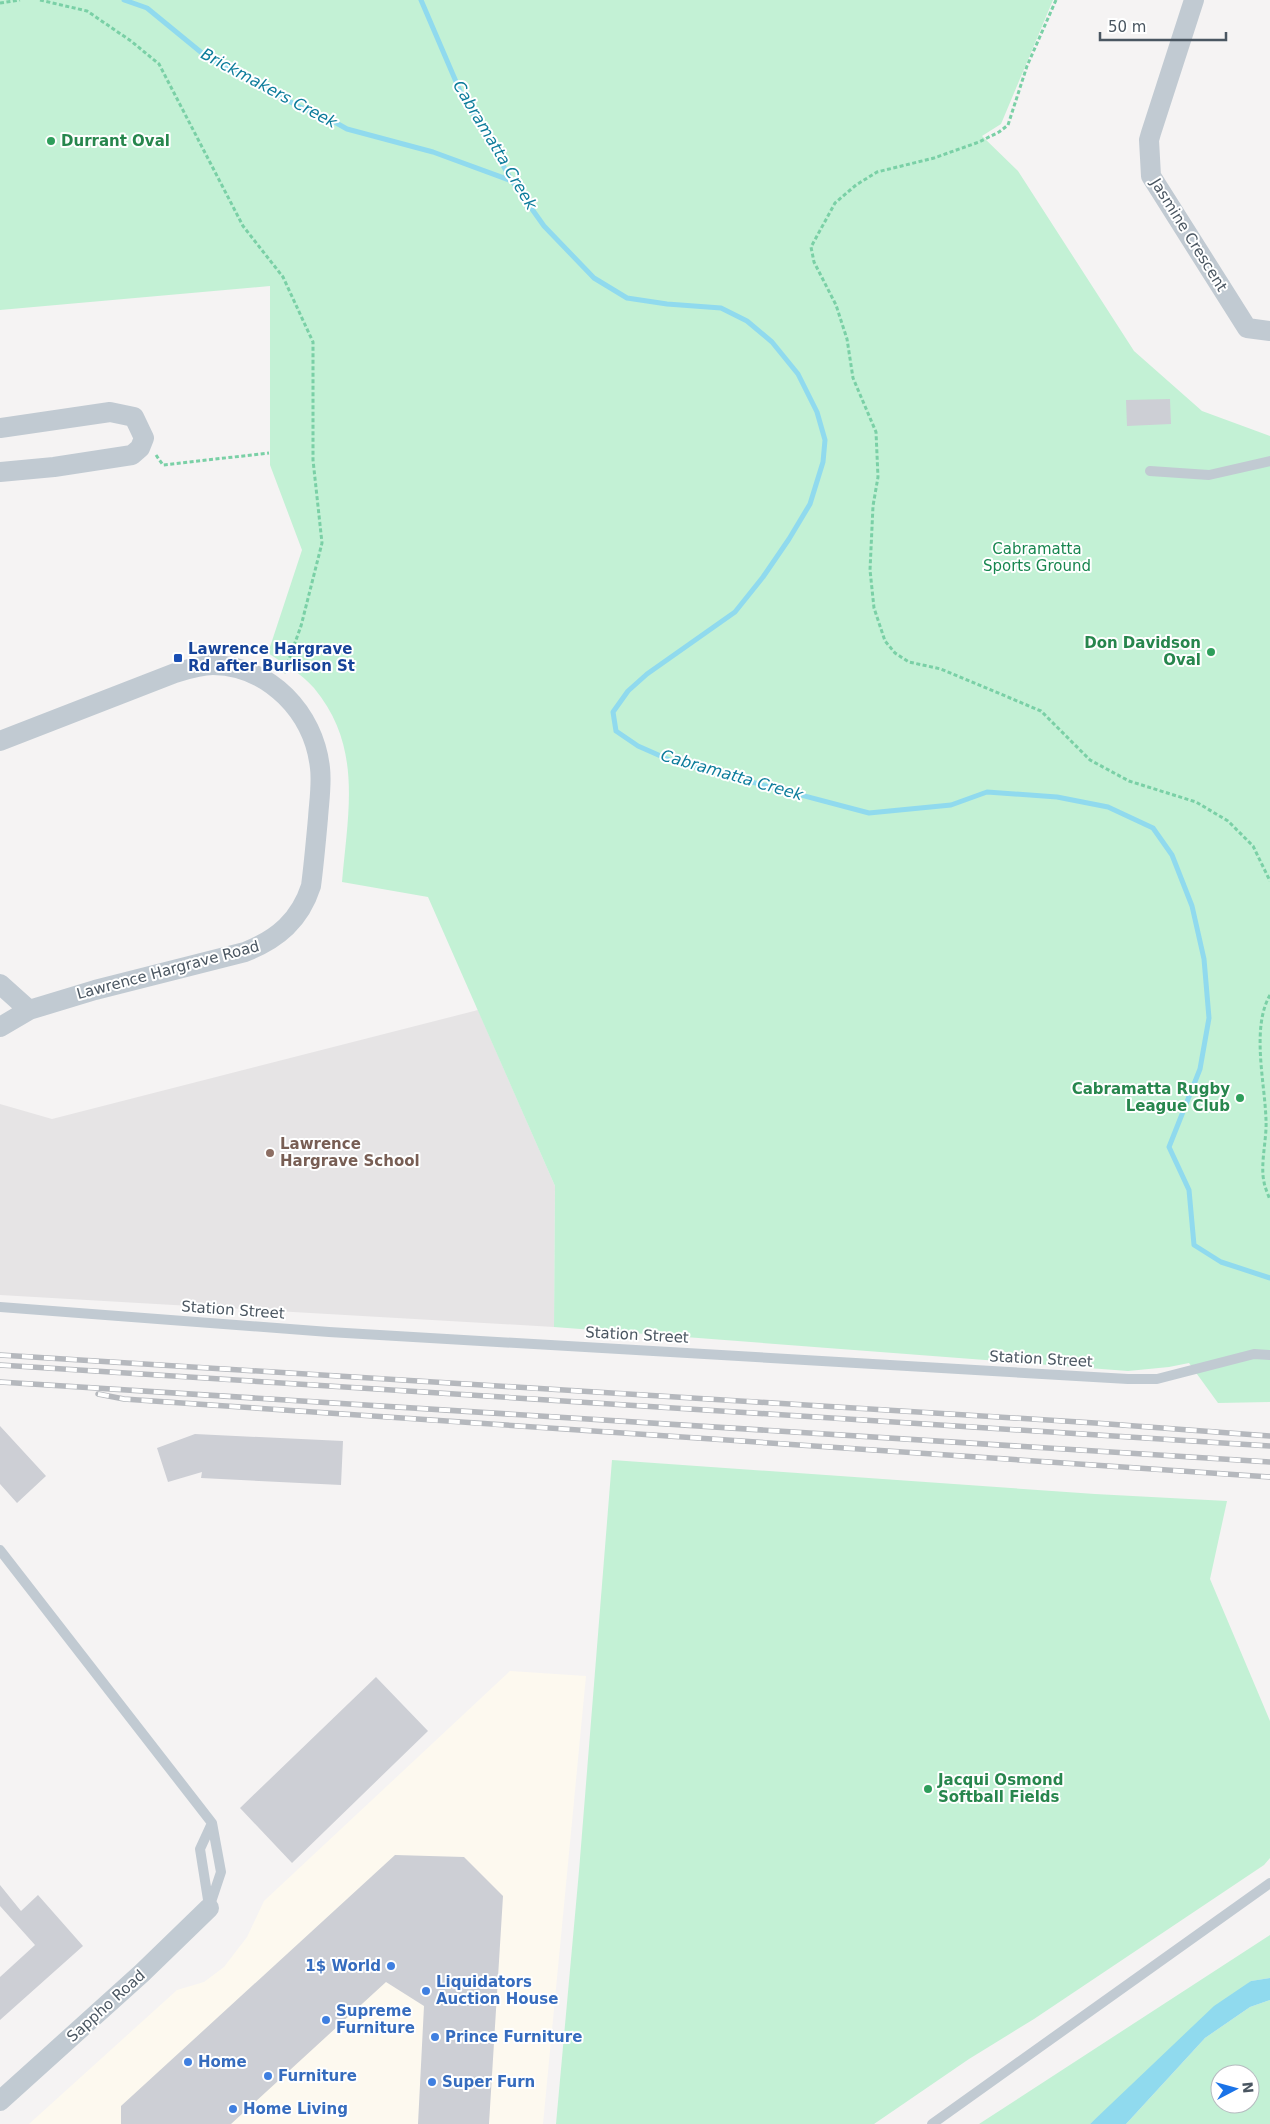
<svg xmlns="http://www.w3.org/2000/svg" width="1270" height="2124" font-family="'DejaVu Sans',sans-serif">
<rect width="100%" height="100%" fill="#f5f3f3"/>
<path fill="#fdf9ef" d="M 510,1671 L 586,1676 L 543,2124 L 29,2124 L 177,1990 L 204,1982 L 224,1967 L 247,1937 L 264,1901 Z"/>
<path fill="#e6e4e5" d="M 478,1010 L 555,1186 L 554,1327 L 0,1295 L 0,1104 L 52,1119 Z"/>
<path fill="#c3f1d5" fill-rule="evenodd" d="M 0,0 L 1053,0 L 1001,124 L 982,136 L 1018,171 L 1134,351 L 1202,411 L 1270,436 L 1270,1402 L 1218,1403 L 1189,1363 L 1169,1367 L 1128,1371 L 554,1327 L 555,1186 L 428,897 L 342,882 C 348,812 363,747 314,688 C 301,673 284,664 268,653 L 302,550 L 270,465 L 270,286 L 0,310 Z
M 612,1460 L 1095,1494 L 1227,1501 L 1210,1579 L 1270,1721 L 1270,1858 L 1264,1865 L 1034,2019 L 969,2059 L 874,2124 L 556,2124 L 579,1871 Z
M 1270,1935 L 1270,1978 L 1251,1981 L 1090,2124 L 979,2124 Z
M 1270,2000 L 1270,2124 L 1126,2124 L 1205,2038 L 1250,2007 ZM 1220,2074 L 1250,2074 L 1250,2104 L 1220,2104 Z"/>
<path fill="#90daee" d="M 1270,1978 L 1270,2000 L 1250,2007 L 1205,2038 L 1126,2124 L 1090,2124 L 1214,2006 L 1251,1981 Z"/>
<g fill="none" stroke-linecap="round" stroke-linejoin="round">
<path stroke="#90daee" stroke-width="5" d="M 124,0 L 147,8 L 208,58 L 300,107 L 331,120 L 347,129 L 433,152 L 512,181
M 421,0 L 460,91 L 512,181 L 544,226 L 594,278 L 627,298 L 667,304 L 721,308 L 747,321 L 772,342 L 798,374 L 817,412 L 825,440 L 823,462 L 810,504 L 789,539 L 763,577 L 735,612 L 647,674 L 628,691 L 613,712 L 616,731 L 638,746 L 672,761 L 869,813 L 951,805 L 987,792 L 1057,797 L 1108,807 L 1153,828 L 1172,855 L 1192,906 L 1204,959 L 1209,1018 L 1200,1069 L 1169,1147 L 1189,1190 L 1194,1245 L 1221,1262 L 1270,1278"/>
</g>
<path fill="#cdcfd5" d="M 1170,399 L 1171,424 L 1127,426 L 1126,400 Z
M 0,1426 L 46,1476 L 17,1503 L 0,1484 Z
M 195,1434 L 343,1441 L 341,1485 L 201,1478 L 202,1472 L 168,1482 L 157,1448 Z
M 376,1677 L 428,1731 L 292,1863 L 240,1808 Z
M 395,1855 L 464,1857 L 503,1896 L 489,2124 L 418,2124 L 424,2006 L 386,1982 L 231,2124 L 121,2124 L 121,2106 Z
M 0,1885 L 21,1911 L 38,1895 L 83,1946 L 0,2020 L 0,1977 L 35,1945 L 0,1906 Z"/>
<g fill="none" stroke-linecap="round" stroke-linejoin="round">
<path stroke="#7ad0a6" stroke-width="3" stroke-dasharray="4 2.5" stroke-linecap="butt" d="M 40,0 L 87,11 L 131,41 L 159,64 L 243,226 L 283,277 L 313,342 L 313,460 L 322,543 L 301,626 L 284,673
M 1056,0 L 1027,66 L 1008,125 L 999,132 L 979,142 L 934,158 L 877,172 L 856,185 L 835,203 L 811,247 L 814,262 L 836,305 L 847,339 L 853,378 L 876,432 L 878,477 L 873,506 L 870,570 L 874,608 L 885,641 L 895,653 L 909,662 L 941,669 L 1041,711 L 1090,760 L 1129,781 L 1196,802 L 1228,821 L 1253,846 L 1270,881
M 0,3 L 20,0
M 156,455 L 163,465 L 269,453
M 1270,995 C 1251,1028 1265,1083 1266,1120 C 1267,1139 1260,1164 1264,1182 C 1265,1188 1268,1194 1270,1200"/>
<path stroke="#c1cad2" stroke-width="10" d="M 1150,471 L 1209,475 L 1270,461
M 0,1307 L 329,1332 L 1128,1379 L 1157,1379 L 1254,1354 L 1270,1355
M 0,1550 L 212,1823 L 221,1872 L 209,1908
M 209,1906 L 200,1849 L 212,1823
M 932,2124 L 1270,1883"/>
<path stroke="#c1cad2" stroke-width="20" d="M 1194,0 L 1151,133 L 1149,140 L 1151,176 L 1247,328 L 1270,331
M 0,428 L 110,412 L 134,417 L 144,438 L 140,448 L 132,455 L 54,467 L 0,472
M 0,741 L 175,673 C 188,669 200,665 213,665 C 270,666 314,713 320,768 C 322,784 319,802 318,818 C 316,840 314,863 311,886 C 300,920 278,939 245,952 L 95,990 L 29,1010 L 0,1027
M 0,984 L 29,1010
M 0,2101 L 142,1973 L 209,1908"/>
<defs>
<path id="rail" d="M 0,1355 L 1095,1423 L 1270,1436
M 0,1365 L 1270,1446
M 0,1382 L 1270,1462
M 98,1394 L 124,1399 L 211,1405 L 1270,1477"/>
</defs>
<use href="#rail" stroke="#b5b8bd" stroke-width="5.5"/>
<use href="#rail" stroke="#fff" stroke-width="4" stroke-dasharray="11" stroke-linecap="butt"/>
</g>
<g fill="#2e9e5b" stroke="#fff" stroke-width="2">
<circle cx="51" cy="141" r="5"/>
<circle cx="1211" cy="652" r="5"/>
<circle cx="1240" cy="1098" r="5"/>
<circle cx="928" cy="1789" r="5"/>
</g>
<rect fill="#1a4fb4" stroke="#fff" stroke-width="2" x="173" y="653" width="10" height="10" rx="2.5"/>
<circle fill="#8d6e63" stroke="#fff" stroke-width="2" cx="270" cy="1153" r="5"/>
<g fill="#3f7fe0" stroke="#fff" stroke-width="2">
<circle cx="391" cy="1966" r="5"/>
<circle cx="426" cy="1991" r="5"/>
<circle cx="326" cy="2020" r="5"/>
<circle cx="435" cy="2037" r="5"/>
<circle cx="188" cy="2062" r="5"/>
<circle cx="268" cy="2076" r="5"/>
<circle cx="432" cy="2082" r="5"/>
<circle cx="233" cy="2109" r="5"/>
</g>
<g text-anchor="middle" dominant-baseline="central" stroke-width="4" stroke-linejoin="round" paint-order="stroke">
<g font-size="15" font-weight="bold" fill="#27864d" stroke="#fff" text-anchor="start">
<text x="61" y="141">Durrant Oval</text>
<text x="1201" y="643" text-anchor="end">Don Davidson<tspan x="1201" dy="17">Oval</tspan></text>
<text x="1230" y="1089" text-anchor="end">Cabramatta Rugby<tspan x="1230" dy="17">League Club</tspan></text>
<text x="938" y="1780">Jacqui Osmond<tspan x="938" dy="17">Softball Fields</tspan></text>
</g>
<g font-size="15" fill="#4a5661" stroke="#fff">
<text transform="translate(1189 235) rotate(58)">Jasmine Crescent</text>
<text transform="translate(168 970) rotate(-15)">Lawrence Hargrave Road</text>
<text transform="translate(233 1310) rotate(4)">Station Street</text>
<text transform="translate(637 1335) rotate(3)">Station Street</text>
<text transform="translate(1041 1359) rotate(3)">Station Street</text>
<text transform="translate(106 2006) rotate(-42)">Sappho Road</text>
</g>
<g font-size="15" fill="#17864f" stroke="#fff">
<text x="1037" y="549">Cabramatta<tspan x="1037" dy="17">Sports Ground</tspan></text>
</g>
<g font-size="15" font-weight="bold" fill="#164399" stroke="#fff" text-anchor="start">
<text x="188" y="649">Lawrence Hargrave<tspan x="188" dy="17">Rd after Burlison St</tspan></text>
</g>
<g font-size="15" font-weight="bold" fill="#785e54" stroke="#fff" text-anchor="start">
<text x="280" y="1144">Lawrence<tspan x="280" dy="17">Hargrave School</tspan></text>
</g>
<g font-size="15" font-weight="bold" fill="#366cbe" stroke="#fff" text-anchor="start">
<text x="381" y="1966" text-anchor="end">1$ World</text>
<text x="436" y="1982">Liquidators<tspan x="436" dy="17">Auction House</tspan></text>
<text x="336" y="2011">Supreme<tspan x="336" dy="17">Furniture</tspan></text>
<text x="445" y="2037">Prince Furniture</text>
<text x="198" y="2062">Home</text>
<text x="278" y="2076">Furniture</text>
<text x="442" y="2082">Super Furn</text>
<text x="243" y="2109">Home Living</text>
</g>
<g font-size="16" font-style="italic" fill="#0c7c9b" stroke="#fff">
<text transform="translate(269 88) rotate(28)">Brickmakers Creek</text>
<text transform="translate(495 145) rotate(59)">Cabramatta Creek</text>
<text transform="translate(732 775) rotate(16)">Cabramatta Creek</text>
</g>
</g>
<g transform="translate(1235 2089) rotate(84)"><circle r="24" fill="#ffffff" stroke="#b7bbc0"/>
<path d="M0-4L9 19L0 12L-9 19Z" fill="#1a73e8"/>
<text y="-8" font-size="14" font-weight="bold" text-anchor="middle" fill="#4a5661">N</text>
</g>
<path d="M1100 32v8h126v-8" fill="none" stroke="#4a5661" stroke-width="2.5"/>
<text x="1108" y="32" font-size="15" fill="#4a5661" stroke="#ffffff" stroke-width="4" paint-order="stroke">50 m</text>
</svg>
